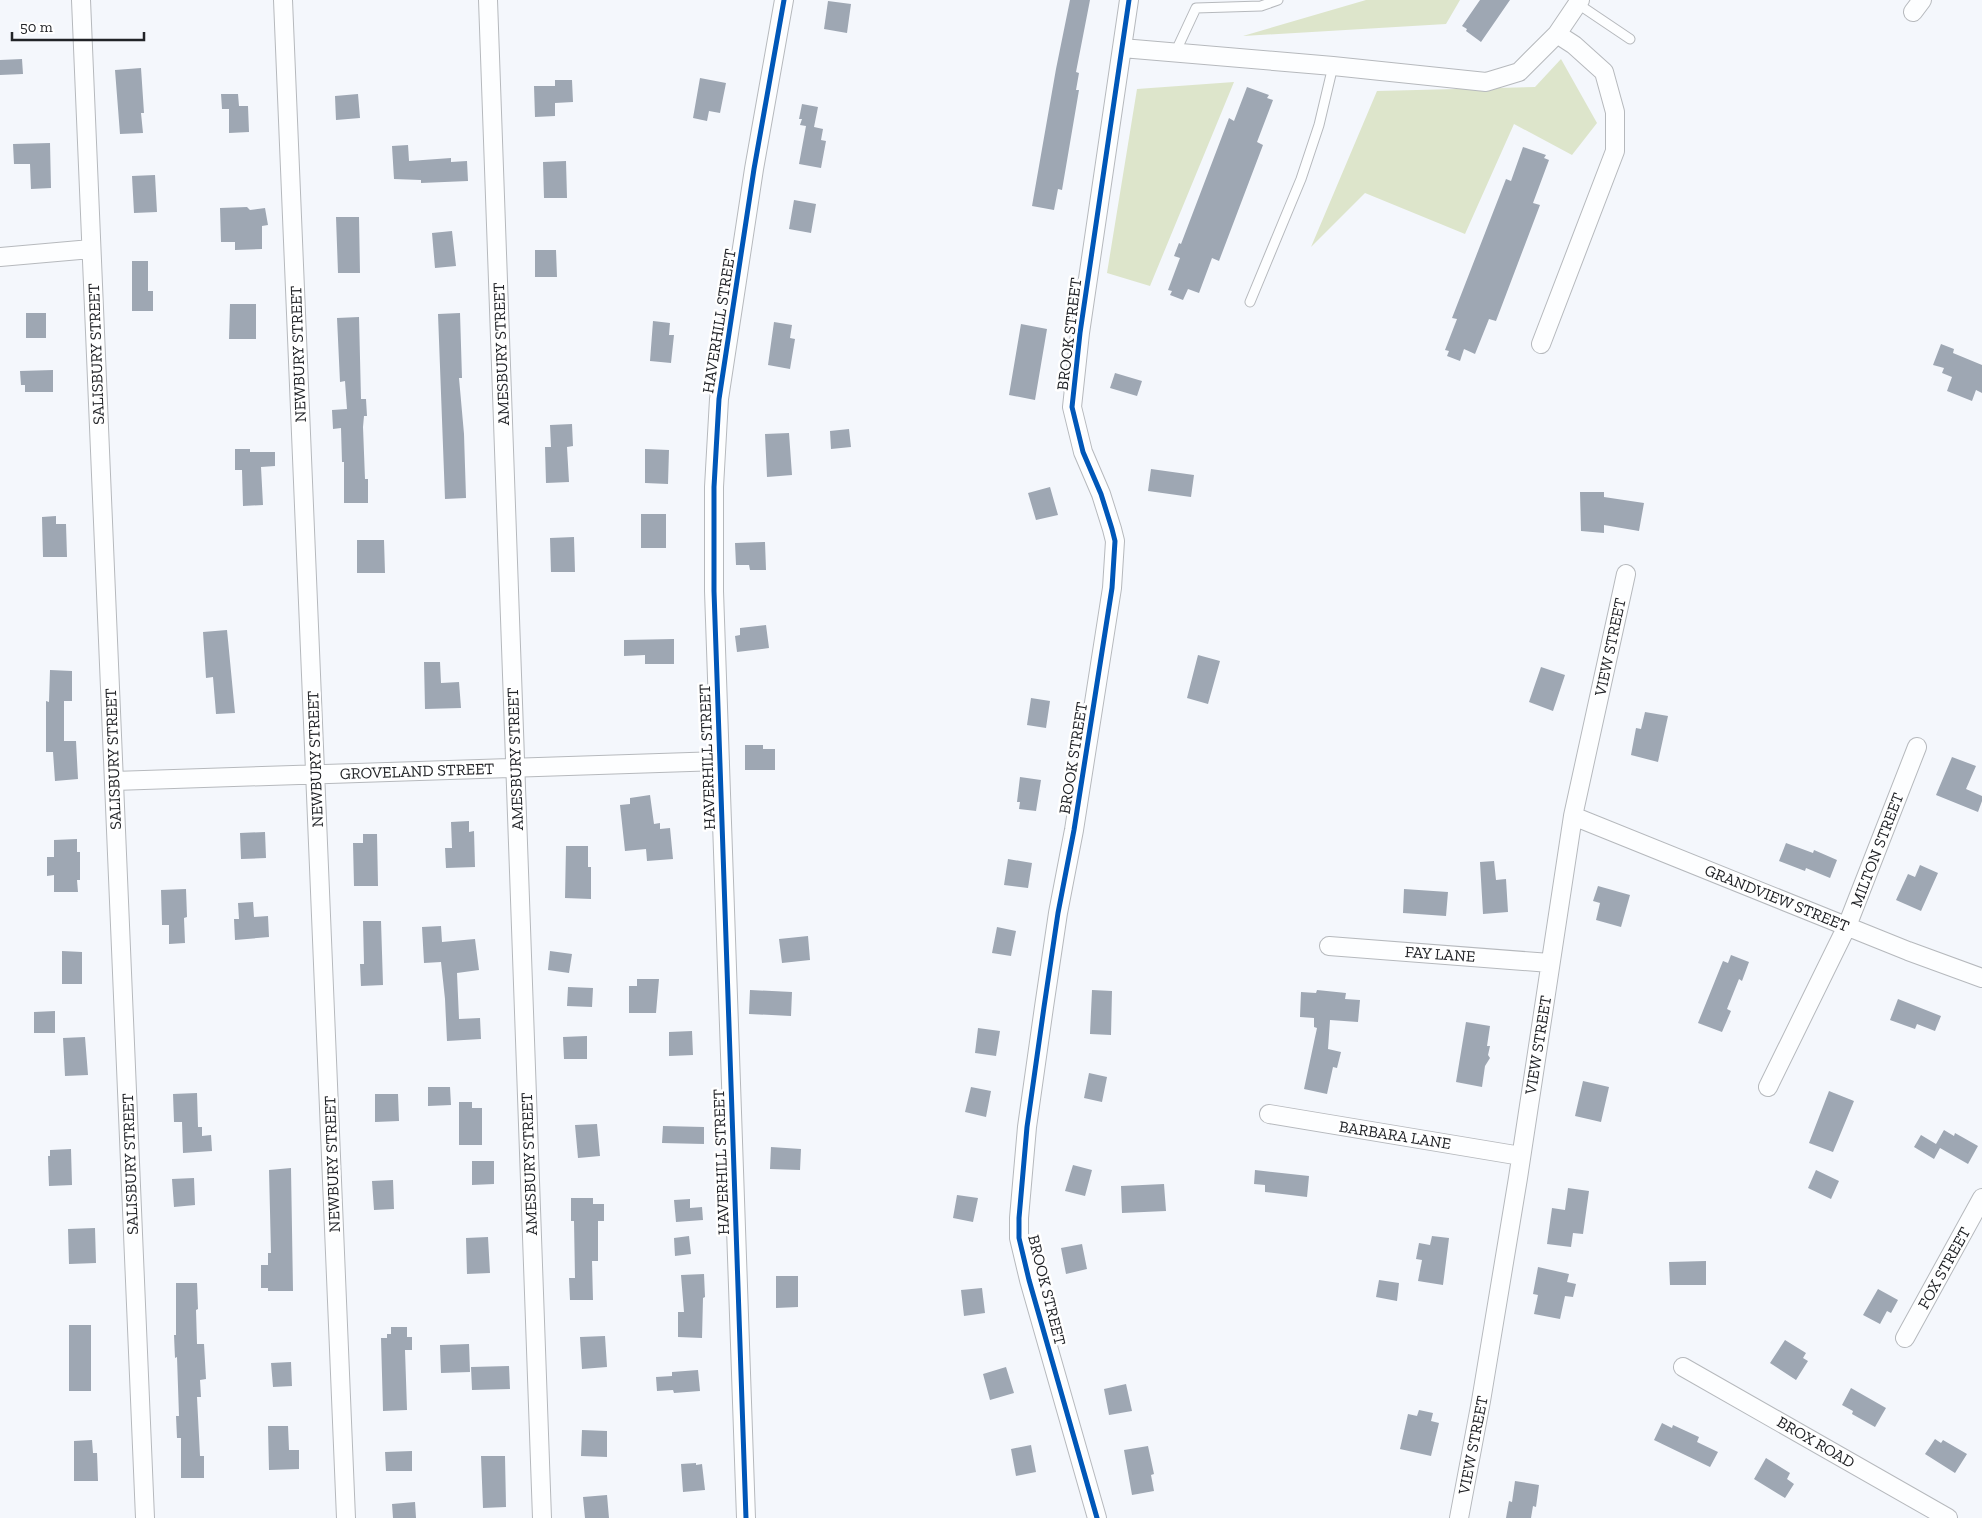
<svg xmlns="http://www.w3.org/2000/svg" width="1982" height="1518" font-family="'Zilla Slab',serif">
<rect width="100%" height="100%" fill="#f4f7fc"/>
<path fill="#dde5cb" d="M 1366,0 L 1460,0 L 1446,24 L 1243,36 Z
M 1561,59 L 1597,123 L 1572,155 L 1514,124 L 1465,234 L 1365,193 L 1311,247 L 1377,91 L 1535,87 Z
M 1234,82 L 1150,286 L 1107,273 L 1137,89 Z"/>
<path fill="#9ea7b3" d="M 1070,0 L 1090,0 L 1076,72 L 1079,73 L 1076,90 L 1079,90 L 1062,190 L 1058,189 L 1054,210 L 1032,206 L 1056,69 Z
M 1480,0 L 1510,0 L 1481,42 L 1466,31 L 1467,29 L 1462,26 Z
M 828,1 L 851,4 L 847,33 L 824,29 Z
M 22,59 L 23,74 L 0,75 L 0,60 Z
M 141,68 L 144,113 L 141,113 L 143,133 L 120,134 L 115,70 Z
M 700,78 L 726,83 L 720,113 L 709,111 L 707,121 L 693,118 Z
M 555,80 L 572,80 L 573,102 L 555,103 L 555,116 L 535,117 L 534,86 L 555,86 Z
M 1247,87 L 1269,95 L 1267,98 L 1273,100 L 1257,142 L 1263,145 L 1219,261 L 1212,258 L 1199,293 L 1188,289 L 1183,300 L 1170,295 L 1172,291 L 1168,290 L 1180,258 L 1174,256 L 1179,243 L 1181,244 L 1229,118 L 1234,121 Z
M 221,94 L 238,94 L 239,106 L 248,106 L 249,132 L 229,133 L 229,109 L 222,109 Z
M 358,94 L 360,118 L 336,120 L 335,96 Z
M 802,104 L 818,107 L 814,127 L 823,129 L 821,140 L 826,141 L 821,168 L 799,164 L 806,126 L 800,125 L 802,119 L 799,119 Z
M 50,143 L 51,188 L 31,189 L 30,164 L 14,164 L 13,144 Z
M 408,145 L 409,161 L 451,158 L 451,162 L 467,161 L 468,181 L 421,183 L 421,180 L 394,179 L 392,146 Z
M 1523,147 L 1546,155 L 1544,158 L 1549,160 L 1533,203 L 1540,205 L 1496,321 L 1489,319 L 1475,354 L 1464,349 L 1460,361 L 1447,356 L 1449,351 L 1445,350 L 1457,319 L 1452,318 L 1506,179 L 1511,181 Z
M 566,161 L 567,198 L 544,198 L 543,162 Z
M 155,175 L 157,212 L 134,213 L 132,176 Z
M 794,200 L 816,204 L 811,233 L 789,229 Z
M 247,207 L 250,210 L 265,208 L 268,225 L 262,226 L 262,249 L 235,250 L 235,242 L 221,242 L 220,208 Z
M 336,217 L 359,217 L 360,273 L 338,273 Z
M 452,231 L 456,266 L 435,268 L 432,233 Z
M 535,250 L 556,250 L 557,277 L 535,277 Z
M 132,261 L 148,261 L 148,291 L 153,291 L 153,311 L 132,311 Z
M 230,304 L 256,304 L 256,339 L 229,339 Z
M 26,313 L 46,313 L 46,338 L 26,338 Z
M 460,313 L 462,378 L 459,378 L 464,434 L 466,498 L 445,499 L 438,314 Z
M 359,317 L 361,399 L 366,399 L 367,416 L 364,416 L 363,427 L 365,479 L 368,479 L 368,503 L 344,503 L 344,462 L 342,462 L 341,428 L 333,429 L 332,410 L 347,409 L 345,381 L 340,382 L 337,318 Z
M 653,321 L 670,323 L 669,335 L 674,335 L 671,363 L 650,361 Z
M 774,322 L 792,325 L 790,338 L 795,339 L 790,369 L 768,365 Z
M 1021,324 L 1047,329 L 1035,400 L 1009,395 Z
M 1941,344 L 1954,349 L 1953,353 L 1982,365 L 1982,393 L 1976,390 L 1972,401 L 1947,391 L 1952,377 L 1942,373 L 1944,368 L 1933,365 Z
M 53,370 L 53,392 L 25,392 L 25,385 L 21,385 L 20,371 Z
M 1115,373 L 1142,381 L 1137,396 L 1110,388 Z
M 572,424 L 573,446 L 567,447 L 569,482 L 546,483 L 545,447 L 551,447 L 550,425 Z
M 849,429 L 851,447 L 831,449 L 830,431 Z
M 789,433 L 792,475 L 767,477 L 765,434 Z
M 235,449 L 250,449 L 250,452 L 275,452 L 275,466 L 261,467 L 263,505 L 243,506 L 242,470 L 235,470 Z
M 645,449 L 669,450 L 668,484 L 645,483 Z
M 1151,469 L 1194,475 L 1191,497 L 1148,491 Z
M 1050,487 L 1058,515 L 1036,520 L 1028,493 Z
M 1580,492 L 1604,492 L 1604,497 L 1644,503 L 1639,531 L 1604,525 L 1604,533 L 1581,531 Z
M 641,514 L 666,514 L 666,548 L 641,548 Z
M 56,516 L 56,524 L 66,524 L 67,557 L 43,557 L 42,517 Z
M 574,537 L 575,572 L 551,572 L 550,538 Z
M 357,540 L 384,540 L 385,573 L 357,573 Z
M 765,542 L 766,570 L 750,570 L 749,565 L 736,565 L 735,543 Z
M 766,625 L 769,648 L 737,652 L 735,636 L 740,635 L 740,628 Z
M 227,630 L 235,713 L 216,714 L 213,677 L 206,678 L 203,632 Z
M 674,639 L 674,664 L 645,664 L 645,655 L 624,656 L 624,640 Z
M 1198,655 L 1220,661 L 1208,704 L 1187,698 Z
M 424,662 L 440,662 L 441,683 L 459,682 L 461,708 L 425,709 Z
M 1541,667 L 1565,675 L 1553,711 L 1529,702 Z
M 50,670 L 72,671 L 72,701 L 64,701 L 64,741 L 76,741 L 78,779 L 55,781 L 53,752 L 46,752 L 46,701 L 49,702 Z
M 1031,698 L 1050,701 L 1046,728 L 1027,725 Z
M 1645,712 L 1668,716 L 1658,762 L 1631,755 L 1636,728 L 1641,729 Z
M 745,745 L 763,745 L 763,749 L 775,749 L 775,770 L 745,770 Z
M 1952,757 L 1976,766 L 1966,789 L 1982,796 L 1982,801 L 1978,812 L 1936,795 Z
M 1020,777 L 1041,780 L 1036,811 L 1019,809 L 1020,802 L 1017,802 Z
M 650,795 L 654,824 L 660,823 L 660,829 L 670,828 L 673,859 L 647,861 L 646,849 L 625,851 L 620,805 L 630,804 L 630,798 Z
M 469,821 L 469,832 L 474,831 L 475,867 L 446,868 L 445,848 L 452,848 L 451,822 Z
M 265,832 L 266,858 L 241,859 L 240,833 Z
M 363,834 L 377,834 L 378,886 L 354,886 L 353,843 L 363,843 Z
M 77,839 L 77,852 L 80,852 L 80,880 L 77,880 L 78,892 L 54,892 L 54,875 L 47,876 L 47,857 L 54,857 L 54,840 Z
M 1786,843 L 1813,853 L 1814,850 L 1837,860 L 1830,878 L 1806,868 L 1805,871 L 1779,861 Z
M 566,846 L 588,846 L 588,867 L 591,867 L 591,899 L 565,898 Z
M 1008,859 L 1032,863 L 1028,888 L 1004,885 Z
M 1494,861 L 1496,880 L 1506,879 L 1508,912 L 1483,914 L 1480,862 Z
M 1920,865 L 1938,873 L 1921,911 L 1896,900 L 1908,874 L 1915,877 Z
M 1598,886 L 1630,895 L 1621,927 L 1596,920 L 1600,903 L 1593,901 Z
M 186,889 L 187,917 L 184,918 L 185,943 L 169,944 L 169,925 L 162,925 L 161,890 Z
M 1404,889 L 1448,892 L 1446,916 L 1403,913 Z
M 253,902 L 254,917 L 268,916 L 269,937 L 235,940 L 234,919 L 239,919 L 238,903 Z
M 363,921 L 381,921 L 383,985 L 361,986 L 360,964 L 364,964 Z
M 441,926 L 442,942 L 475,939 L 479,970 L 457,973 L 459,1019 L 480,1018 L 481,1039 L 447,1041 L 445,999 L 441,962 L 424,963 L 422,927 Z
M 997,927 L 1016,931 L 1011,956 L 992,953 Z
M 808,936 L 810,960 L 782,963 L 779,939 Z
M 62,951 L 82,952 L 82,984 L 62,984 Z
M 550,951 L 572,954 L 569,973 L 548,970 Z
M 1731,955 L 1749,962 L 1742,981 L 1739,979 L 1727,1009 L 1731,1011 L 1722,1032 L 1698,1023 L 1723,961 L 1728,963 Z
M 637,979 L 659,979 L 656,1013 L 629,1013 L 629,986 L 637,986 Z
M 568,987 L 593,988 L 592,1007 L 567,1006 Z
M 750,990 L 792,992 L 791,1016 L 749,1014 Z
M 1092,990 L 1112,991 L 1111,1035 L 1090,1034 Z
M 1317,990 L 1346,993 L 1345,999 L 1360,1000 L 1358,1022 L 1330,1020 L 1328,1049 L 1341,1052 L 1337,1068 L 1333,1067 L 1327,1094 L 1304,1089 L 1317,1028 L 1314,1027 L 1314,1018 L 1300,1017 L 1301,992 L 1316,993 Z
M 1898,999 L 1941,1016 L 1935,1031 L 1917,1024 L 1915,1029 L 1890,1020 Z
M 55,1011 L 55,1033 L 34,1033 L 34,1012 Z
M 1466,1022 L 1490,1026 L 1487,1046 L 1490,1046 L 1488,1055 L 1490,1058 L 1485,1066 L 1482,1087 L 1456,1082 Z
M 978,1028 L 1000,1031 L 996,1056 L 975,1053 Z
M 692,1031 L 693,1055 L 669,1056 L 669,1032 Z
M 587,1036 L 587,1059 L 564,1059 L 563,1037 Z
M 85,1037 L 88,1075 L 65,1076 L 63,1038 Z
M 1089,1073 L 1107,1077 L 1102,1102 L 1084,1098 Z
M 1583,1081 L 1609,1087 L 1601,1122 L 1575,1116 Z
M 428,1087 L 450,1087 L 451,1105 L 428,1106 Z
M 971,1087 L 991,1091 L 986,1117 L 965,1112 Z
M 1829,1091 L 1854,1101 L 1833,1152 L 1809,1143 Z
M 197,1093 L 198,1127 L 202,1127 L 202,1136 L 211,1135 L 212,1151 L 183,1153 L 182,1122 L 174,1122 L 173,1094 Z
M 375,1094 L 398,1094 L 399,1121 L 375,1122 Z
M 459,1102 L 472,1102 L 472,1108 L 482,1108 L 482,1145 L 459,1145 Z
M 597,1124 L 600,1156 L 578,1158 L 575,1125 Z
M 663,1126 L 704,1127 L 704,1144 L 662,1143 Z
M 1944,1130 L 1954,1136 L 1955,1133 L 1978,1146 L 1968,1164 L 1940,1148 L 1934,1159 L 1914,1147 L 1921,1135 L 1936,1144 Z
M 771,1147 L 801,1149 L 800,1170 L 770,1169 Z
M 71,1149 L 72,1185 L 49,1186 L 48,1156 L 50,1156 L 50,1150 Z
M 472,1161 L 494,1161 L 494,1184 L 472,1185 Z
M 1073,1165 L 1092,1170 L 1085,1196 L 1065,1191 Z
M 291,1168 L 293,1291 L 268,1291 L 268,1288 L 261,1288 L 261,1265 L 268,1265 L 268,1253 L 271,1253 L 269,1170 Z
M 1255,1170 L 1309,1176 L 1307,1197 L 1265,1192 L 1265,1185 L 1254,1184 Z
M 1816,1170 L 1839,1181 L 1831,1199 L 1808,1188 Z
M 194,1178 L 195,1205 L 174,1207 L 172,1179 Z
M 393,1180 L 394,1209 L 374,1210 L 372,1181 Z
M 1164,1184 L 1166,1211 L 1122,1213 L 1121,1186 Z
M 1568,1188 L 1589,1191 L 1583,1234 L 1573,1233 L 1571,1247 L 1547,1244 L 1552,1208 L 1565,1210 Z
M 957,1195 L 978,1198 L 973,1222 L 953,1218 Z
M 571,1198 L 593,1198 L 593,1204 L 604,1204 L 604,1221 L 598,1221 L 598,1261 L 592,1261 L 593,1300 L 570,1300 L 569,1278 L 575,1278 L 574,1221 L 571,1221 Z
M 690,1199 L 690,1208 L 702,1207 L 703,1220 L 676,1222 L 674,1200 Z
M 95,1228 L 96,1263 L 69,1264 L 68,1229 Z
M 689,1236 L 691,1254 L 675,1256 L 674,1238 Z
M 1432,1236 L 1449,1238 L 1443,1285 L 1418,1281 L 1422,1260 L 1416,1259 L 1419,1243 L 1430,1245 Z
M 488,1237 L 490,1273 L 467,1274 L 466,1238 Z
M 1082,1244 L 1087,1269 L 1066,1274 L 1061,1248 Z
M 1706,1261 L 1706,1285 L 1670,1285 L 1669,1262 Z
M 1538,1267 L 1569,1274 L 1567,1282 L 1576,1284 L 1573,1297 L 1565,1296 L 1560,1319 L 1534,1314 L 1538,1295 L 1533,1294 Z
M 704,1274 L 705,1297 L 703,1298 L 702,1338 L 678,1337 L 678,1312 L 684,1312 L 681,1275 Z
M 776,1276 L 798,1276 L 798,1307 L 776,1308 Z
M 1379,1280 L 1399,1283 L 1397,1301 L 1376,1297 Z
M 176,1283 L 197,1283 L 198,1309 L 196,1310 L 197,1344 L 204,1344 L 206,1379 L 200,1380 L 201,1397 L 197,1397 L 200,1456 L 204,1456 L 204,1478 L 181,1478 L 181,1438 L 177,1438 L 176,1416 L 179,1416 L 177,1357 L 175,1358 L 174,1335 L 176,1335 Z
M 982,1288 L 985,1313 L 964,1316 L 961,1290 Z
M 1878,1289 L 1898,1300 L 1891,1313 L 1887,1311 L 1880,1324 L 1863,1315 Z
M 69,1325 L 91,1325 L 91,1391 L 69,1391 Z
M 391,1327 L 407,1327 L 407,1337 L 412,1337 L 412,1350 L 405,1350 L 407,1410 L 383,1411 L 381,1338 L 387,1338 L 387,1334 L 391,1334 Z
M 605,1336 L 607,1367 L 582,1369 L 580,1337 Z
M 1785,1340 L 1806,1353 L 1803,1358 L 1808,1361 L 1796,1380 L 1770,1363 Z
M 469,1344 L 470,1372 L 441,1373 L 440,1345 Z
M 291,1362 L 292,1386 L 273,1387 L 271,1363 Z
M 509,1366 L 510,1389 L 472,1390 L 471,1367 Z
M 1006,1367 L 1014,1393 L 990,1400 L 983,1374 Z
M 698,1370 L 700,1391 L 674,1393 L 673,1390 L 657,1391 L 656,1377 L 672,1376 L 672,1372 Z
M 1126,1384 L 1132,1411 L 1109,1415 L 1104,1389 Z
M 1851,1388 L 1886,1408 L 1875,1427 L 1852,1414 L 1853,1411 L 1842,1405 Z
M 1419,1410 L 1433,1413 L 1431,1421 L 1439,1423 L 1431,1456 L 1400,1449 L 1408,1414 L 1417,1416 Z
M 1662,1423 L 1672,1428 L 1673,1425 L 1699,1437 L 1697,1442 L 1718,1452 L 1710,1467 L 1654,1440 Z
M 268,1426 L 288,1426 L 289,1450 L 299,1450 L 299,1469 L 269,1470 Z
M 582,1430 L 607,1431 L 607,1457 L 581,1456 Z
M 1935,1439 L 1941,1443 L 1943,1440 L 1967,1454 L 1955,1473 L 1925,1454 Z
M 92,1440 L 93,1453 L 97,1453 L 98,1481 L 74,1481 L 74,1441 Z
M 1031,1445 L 1036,1472 L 1016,1476 L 1011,1449 Z
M 1148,1446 L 1154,1474 L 1151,1475 L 1154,1491 L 1132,1495 L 1124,1450 Z
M 412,1451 L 412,1471 L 386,1471 L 385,1452 Z
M 481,1456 L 505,1456 L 506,1507 L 483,1508 Z
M 1766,1458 L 1790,1473 L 1787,1479 L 1794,1484 L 1785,1498 L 1754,1479 Z
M 696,1463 L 696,1465 L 702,1464 L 705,1490 L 683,1492 L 681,1464 Z
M 1515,1481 L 1539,1485 L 1536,1507 L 1533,1506 L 1531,1518 L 1506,1518 L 1509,1501 L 1512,1502 Z
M 607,1495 L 609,1518 L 585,1518 L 583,1497 Z
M 415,1502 L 416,1518 L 393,1518 L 392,1504 Z"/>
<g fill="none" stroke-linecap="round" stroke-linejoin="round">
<defs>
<path id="service" d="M 1578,4 L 1630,39
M 1175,53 L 1196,8 L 1261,6 L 1278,0
M 1250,302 L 1301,179 L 1319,125 L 1333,66"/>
<path id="minor" d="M 81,0 L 145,1518
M 283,0 L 346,1518
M 488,0 L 542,1518
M 1913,12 L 1922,0
M 1122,48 L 1333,66 L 1486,82 L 1519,72 L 1557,34 L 1580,0
M 0,257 L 91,249
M 1541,344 L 1615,151 L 1615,112 L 1604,72 L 1574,45 L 1557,34
M 114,781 L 720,761
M 1573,816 L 1908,951 L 1982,978
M 1329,946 L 1550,963
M 1768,1087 L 1847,926 L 1917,747
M 1269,1114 L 1521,1156
M 1905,1338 L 1982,1198
M 1683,1367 L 1948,1518
M 746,1518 L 714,591 L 714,487 L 719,399 L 754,169 L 784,0
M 1097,1518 L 1029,1280 L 1019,1238 L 1019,1218 L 1027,1127 L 1044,1007 L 1058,913 L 1074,830 L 1112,588 L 1115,541 L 1112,529 L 1101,494 L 1083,452 L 1072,407 L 1080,333 L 1129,0
M 1459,1518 L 1481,1401 L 1518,1178 L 1573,816 L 1626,574"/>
</defs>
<use href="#service" stroke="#b6b9bd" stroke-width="11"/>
<use href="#minor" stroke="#b6b9bd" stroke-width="20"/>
<use href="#service" stroke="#fdfeff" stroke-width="9"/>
<use href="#minor" stroke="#fdfeff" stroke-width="18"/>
<defs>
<path id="cycleway" d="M 746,1518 L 714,591 L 714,487 L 719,399 L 754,169 L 784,0
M 1097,1518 L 1029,1280 L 1019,1238 L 1019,1218 L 1027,1127 L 1044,1007 L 1058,913 L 1074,830 L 1112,588 L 1115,541 L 1112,529 L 1101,494 L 1083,452 L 1072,407 L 1080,333 L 1129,0"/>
</defs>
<use href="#cycleway" stroke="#fff" stroke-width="8"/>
<use href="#cycleway" stroke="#0057b8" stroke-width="5"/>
</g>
<g text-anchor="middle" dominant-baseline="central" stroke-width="5" stroke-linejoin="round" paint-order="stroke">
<g font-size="16" fill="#212327" stroke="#fff">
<text transform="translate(719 321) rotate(-81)">HAVERHILL STREET</text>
<text transform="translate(1069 334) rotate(-83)">BROOK STREET</text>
<text transform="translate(96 354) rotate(-92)">SALISBURY STREET</text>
<text transform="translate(298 354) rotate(-92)">NEWBURY STREET</text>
<text transform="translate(501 354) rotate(-92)">AMESBURY STREET</text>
<text transform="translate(1610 647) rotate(-78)">VIEW STREET</text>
<text transform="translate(707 757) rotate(-92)">HAVERHILL STREET</text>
<text transform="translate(1073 758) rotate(-81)">BROOK STREET</text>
<text transform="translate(113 759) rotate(-92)">SALISBURY STREET</text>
<text transform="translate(315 759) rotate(-92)">NEWBURY STREET</text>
<text transform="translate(515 759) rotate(-92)">AMESBURY STREET</text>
<text transform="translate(417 771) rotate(-2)">GROVELAND STREET</text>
<text transform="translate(1877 850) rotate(-69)">MILTON STREET</text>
<text transform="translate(1777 898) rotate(22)">GRANDVIEW STREET</text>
<text transform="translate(1440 954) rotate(4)">FAY LANE</text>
<text transform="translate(1538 1045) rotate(-81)">VIEW STREET</text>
<text transform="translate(1395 1135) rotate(9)">BARBARA LANE</text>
<text transform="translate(721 1162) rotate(-92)">HAVERHILL STREET</text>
<text transform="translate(130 1164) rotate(-92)">SALISBURY STREET</text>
<text transform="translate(332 1164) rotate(-92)">NEWBURY STREET</text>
<text transform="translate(529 1164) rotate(-92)">AMESBURY STREET</text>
<text transform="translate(1944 1268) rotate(-61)">FOX STREET</text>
<text transform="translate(1047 1290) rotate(76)">BROOK STREET</text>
<text transform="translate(1816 1442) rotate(30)">BROX ROAD</text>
<text transform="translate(1473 1445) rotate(-79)">VIEW STREET</text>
</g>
</g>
<path d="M12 32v8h132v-8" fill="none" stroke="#212327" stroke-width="2.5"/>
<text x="20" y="32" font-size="15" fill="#212327" stroke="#ffffff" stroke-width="4" paint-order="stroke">50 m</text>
</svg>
